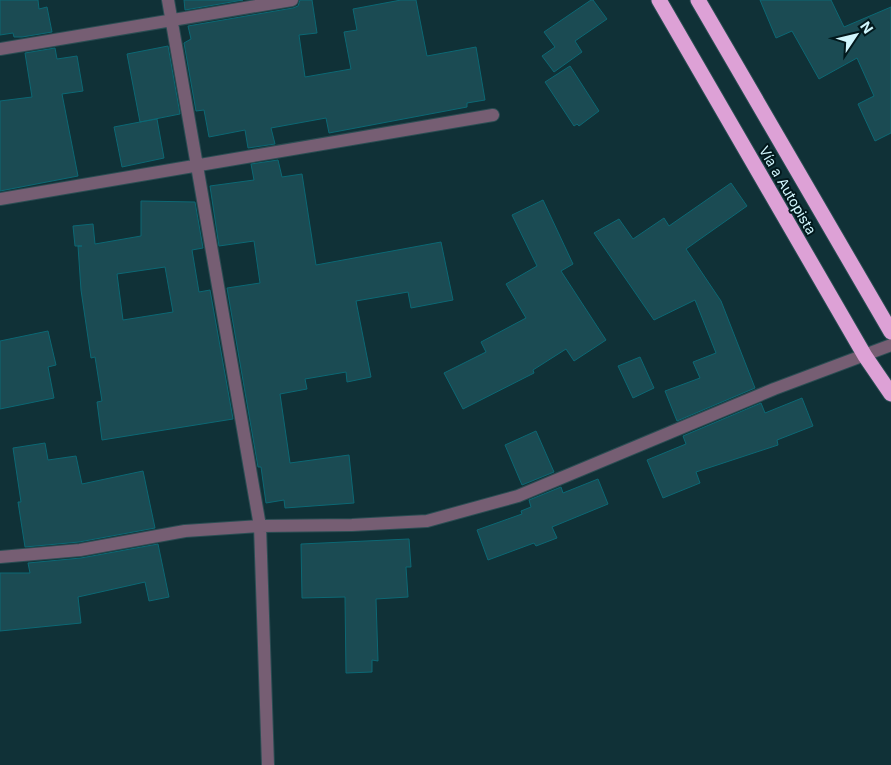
<svg xmlns="http://www.w3.org/2000/svg" width="891" height="765" font-family="Inter,sans-serif">
<rect width="100%" height="100%" fill="#103137"/>
<path fill="#1b4b53" stroke="#0c6874" fill-rule="evenodd" d="M 0,0 L 38,0 L 39,9 L 47,7 L 52,32 L 22,37 L 14,37 L 13,33 L 0,35 Z
M 184,0 L 243,0 L 185,10 Z
M 300,0 L 312,0 L 317,33 L 299,35 L 305,77 L 351,69 L 344,32 L 357,30 L 353,9 L 401,0 L 416,0 L 427,56 L 476,47 L 485,100 L 467,103 L 467,107 L 329,133 L 326,118 L 271,128 L 275,144 L 248,148 L 245,130 L 209,137 L 204,110 L 196,111 L 184,43 L 191,39 L 188,26 L 293,8 L 298,6 Z
M 591,0 L 593,0 L 607,19 L 575,41 L 582,52 L 554,72 L 542,56 L 555,47 L 544,32 Z
M 760,0 L 831,0 L 844,27 L 891,7 L 891,133 L 875,141 L 858,104 L 874,96 L 857,58 L 819,79 L 792,31 L 776,38 Z
M 168,46 L 180,114 L 140,122 L 157,119 L 164,158 L 122,167 L 114,127 L 140,122 L 127,54 Z
M 55,48 L 57,59 L 77,56 L 83,91 L 62,94 L 78,176 L 0,191 L 0,101 L 32,97 L 25,53 Z
M 570,66 L 599,111 L 579,126 L 577,124 L 574,126 L 545,82 Z
M 278,160 L 282,177 L 302,174 L 316,265 L 441,242 L 453,300 L 411,308 L 408,292 L 356,301 L 371,377 L 347,382 L 346,372 L 305,379 L 307,389 L 280,394 L 290,463 L 349,455 L 354,503 L 285,508 L 284,500 L 266,503 L 261,467 L 258,467 L 227,288 L 260,283 L 254,241 L 219,246 L 210,186 L 254,180 L 251,164 Z
M 731,183 L 747,206 L 686,249 L 721,301 L 755,388 L 677,421 L 665,391 L 700,378 L 693,362 L 716,353 L 695,300 L 654,320 L 594,233 L 619,219 L 633,239 L 664,218 L 669,226 Z
M 543,200 L 573,264 L 561,271 L 606,340 L 574,361 L 566,349 L 533,370 L 534,373 L 463,409 L 444,373 L 486,352 L 481,342 L 526,318 L 506,284 L 537,266 L 512,215 Z
M 141,201 L 195,202 L 203,248 L 192,250 L 199,292 L 210,290 L 233,419 L 102,440 L 97,402 L 102,401 L 95,357 L 91,358 L 81,290 L 78,246 L 82,246 L 75,246 L 73,226 L 93,224 L 95,244 L 141,236 ZM 165,267 L 173,312 L 123,320 L 117,274 Z
M 48,331 L 56,365 L 48,367 L 54,398 L 0,409 L 0,341 Z
M 640,357 L 654,388 L 633,398 L 618,366 Z
M 802,398 L 813,426 L 777,440 L 778,445 L 696,472 L 700,483 L 663,498 L 647,460 L 686,444 L 683,436 L 761,403 L 765,413 Z
M 536,431 L 554,472 L 522,485 L 505,445 Z
M 45,443 L 48,460 L 76,456 L 82,484 L 143,471 L 155,528 L 79,542 L 25,547 L 18,502 L 21,502 L 13,448 Z
M 598,479 L 608,504 L 552,527 L 557,538 L 536,546 L 534,543 L 488,560 L 477,530 L 522,514 L 521,511 L 531,507 L 529,500 L 561,487 L 563,493 Z
M 409,539 L 411,567 L 406,567 L 408,597 L 376,599 L 378,661 L 372,660 L 372,672 L 346,673 L 345,597 L 302,598 L 301,544 Z
M 158,544 L 169,597 L 149,601 L 145,582 L 78,597 L 81,623 L 0,631 L 0,573 L 30,573 L 28,563 L 81,558 Z"/>
<g fill="none" stroke-linecap="round" stroke-linejoin="round">
<defs>
<path id="street" d="M 168,0 L 260,526 L 268,765
M 0,49 L 292,0
M 0,199 L 493,115
M 0,557 L 80,550 L 185,531 L 260,526 L 352,525 L 427,521 L 518,496 L 774,389 L 891,345"/>
<path id="highway" d="M 659,0 L 865,356 L 891,394
M 698,0 L 891,332"/>
</defs>
<use href="#street" stroke="#2b4d53" stroke-width="14"/>
<use href="#highway" stroke="#2b4d53" stroke-width="17"/>
<use href="#street" stroke="#765e73" stroke-width="12"/>
<use href="#highway" stroke="#dda1d6" stroke-width="15"/>
</g>
<g text-anchor="middle" dominant-baseline="central" stroke-width="4" stroke-linejoin="round" paint-order="stroke">
<g font-size="14" fill="#d1f6fd" stroke="#02181c">
<text transform="translate(788 190) rotate(60)">Vía a Autopista</text>
</g>
</g>
<g transform="translate(856 35) rotate(55)" stroke="#02181c" stroke-width="4" paint-order="stroke">
<path d="M0-4L9 19L0 12L-9 19Z" fill="#d1f6fd"/>
<text y="-8" font-size="14" font-weight="bold" text-anchor="middle" fill="#d1f6fd">N</text>
</g>
</svg>
